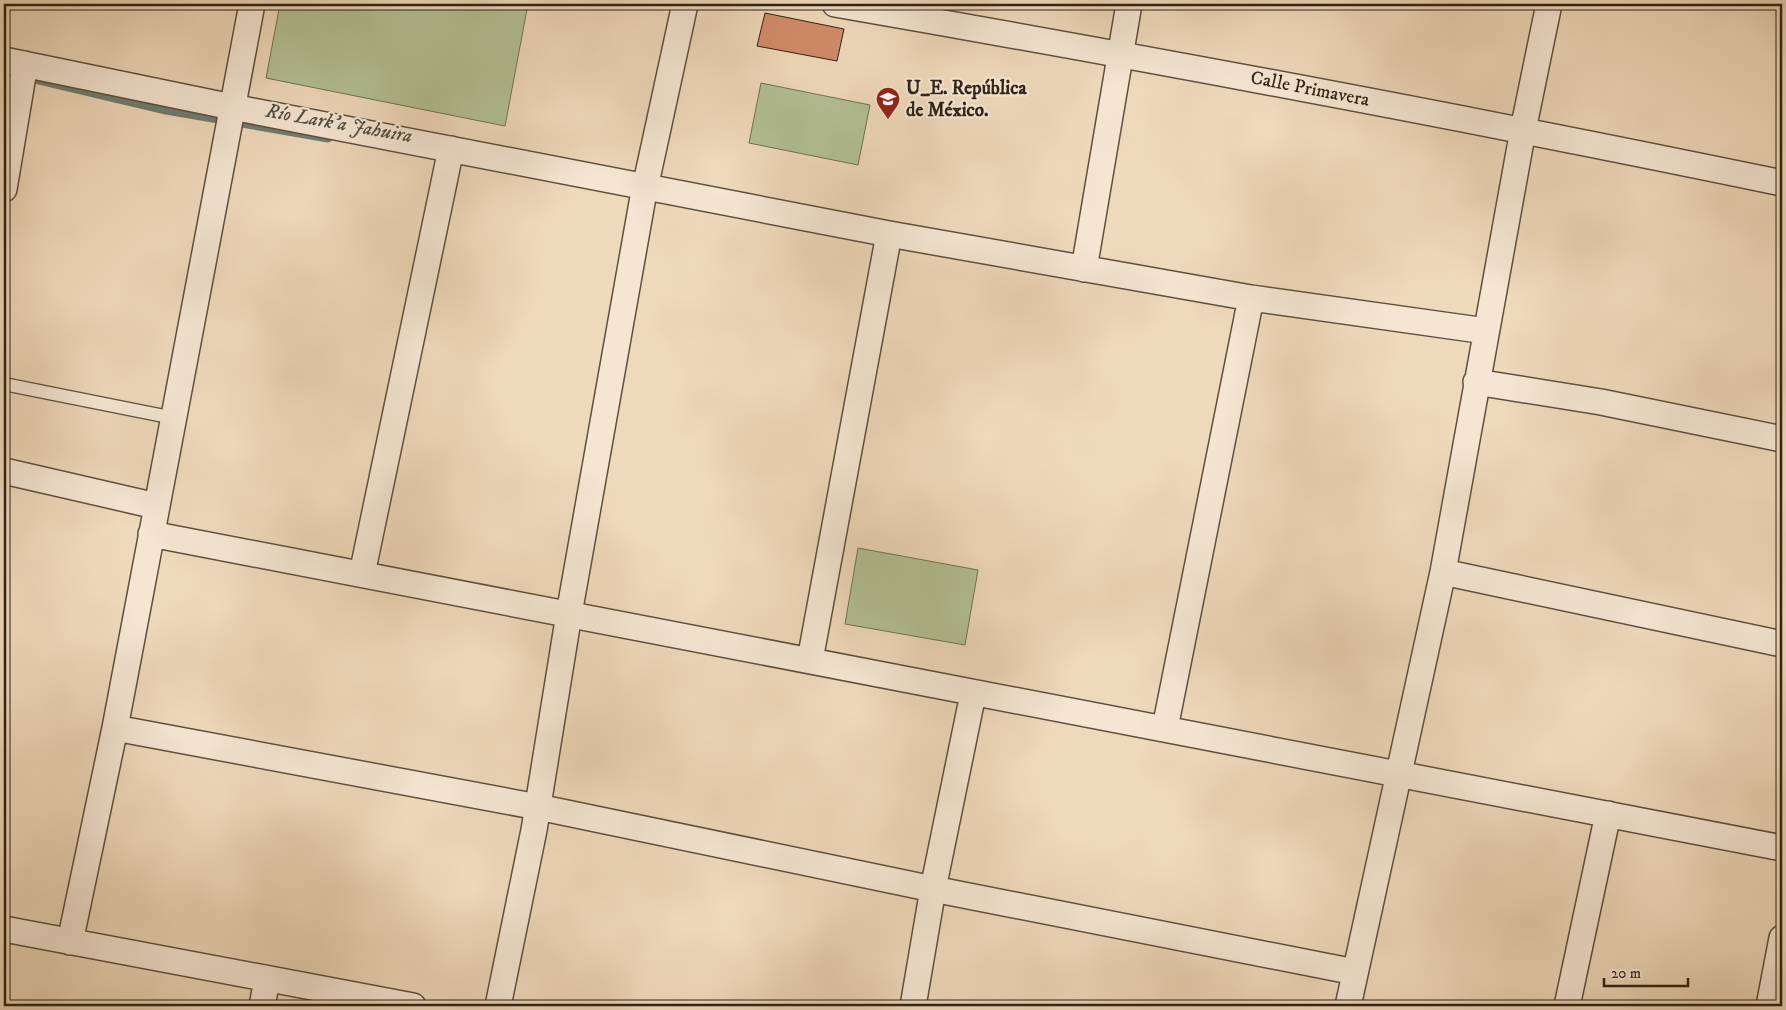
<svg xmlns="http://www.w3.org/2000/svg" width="1786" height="1010" font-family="'IM FELL DW Pica',serif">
<rect width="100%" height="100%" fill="#efd9bb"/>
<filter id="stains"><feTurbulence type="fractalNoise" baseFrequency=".004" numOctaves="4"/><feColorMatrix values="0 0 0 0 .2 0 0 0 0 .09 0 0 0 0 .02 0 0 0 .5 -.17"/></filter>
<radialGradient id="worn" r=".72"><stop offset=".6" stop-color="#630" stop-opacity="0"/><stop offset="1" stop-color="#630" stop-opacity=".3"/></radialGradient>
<path fill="#b3c095" stroke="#707255" d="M 280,4 L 528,4 L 505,126 L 266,78 Z
M 761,83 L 870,105 L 858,165 L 749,143 Z
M 858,548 L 978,570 L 965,645 L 845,624 Z"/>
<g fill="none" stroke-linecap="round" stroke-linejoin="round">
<path stroke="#6f7e74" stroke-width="9" d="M 35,79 L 166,110 L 328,138"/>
</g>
<path fill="#d28c69" stroke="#2e2315" d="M 765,13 L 844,29 L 837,61 L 757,46 Z"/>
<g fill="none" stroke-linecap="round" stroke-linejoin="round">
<defs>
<path id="service" d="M 4,384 L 174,418"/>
<path id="minor" d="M 835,4 C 1152,59 1468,118 1782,183
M 4,60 L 232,107 L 889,234 L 1251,298 L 1486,331
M 4,189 L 25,64
M 1084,269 L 1129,4
M 1476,382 L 1601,402 L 1782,439
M 4,471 L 156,506
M 151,534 L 1782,848
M 1443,572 L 1782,644
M 362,574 L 451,149
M 810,660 L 889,234
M 115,728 L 538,807 L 933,889 L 1355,972
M 1165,728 L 1251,298
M 4,929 L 413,1006
M 70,942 L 115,728 L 252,4
M 262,1006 L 267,980
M 498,1006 L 534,830 L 569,614 L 643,197 L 685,4
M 913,1006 L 933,889 L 973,694
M 1348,1006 L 1443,572 L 1523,130 L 1549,4
M 1567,1006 L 1608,814
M 1769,1006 L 1782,938"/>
</defs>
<use href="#service" stroke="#5e503e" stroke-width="15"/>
<use href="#minor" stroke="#5e503e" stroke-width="28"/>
<use href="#service" stroke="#f5e6d3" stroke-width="12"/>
<use href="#minor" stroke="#f5e6d3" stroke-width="25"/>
</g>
<defs>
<symbol id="school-pin" viewBox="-11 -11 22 30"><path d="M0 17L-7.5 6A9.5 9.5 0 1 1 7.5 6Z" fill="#8f2418" stroke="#f5e6d3"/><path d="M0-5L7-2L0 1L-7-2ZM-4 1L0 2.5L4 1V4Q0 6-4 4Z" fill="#fff"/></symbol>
</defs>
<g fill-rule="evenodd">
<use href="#school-pin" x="874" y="85" width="28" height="38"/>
</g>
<g text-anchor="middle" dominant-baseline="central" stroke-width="4.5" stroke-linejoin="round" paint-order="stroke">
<g font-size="19" font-weight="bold" fill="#2e2315" stroke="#f5e6d3" text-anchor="start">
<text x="906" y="88">U_E. República<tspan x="906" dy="22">de México.</tspan></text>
</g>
<g font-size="19" fill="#2e2315" stroke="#f5e6d3">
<text transform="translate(1310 89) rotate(11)">Calle Primavera</text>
</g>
<g font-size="20" font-style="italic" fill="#4e5044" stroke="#f5e6d3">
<text transform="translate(339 124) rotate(10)">Río Lark’a Jahuira</text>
</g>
</g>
<rect width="1786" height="1010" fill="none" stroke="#efd9bb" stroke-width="20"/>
<rect x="5" y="5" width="1776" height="1000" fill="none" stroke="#2e2315" stroke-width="2.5"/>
<rect x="10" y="10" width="1766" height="990" fill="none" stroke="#2e2315"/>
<path d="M1604 978v8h84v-8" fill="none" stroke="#2e2315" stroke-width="2.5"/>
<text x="1611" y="978" font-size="15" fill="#2e2315" stroke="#f5e6d3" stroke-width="4" paint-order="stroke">20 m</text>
<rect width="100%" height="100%" filter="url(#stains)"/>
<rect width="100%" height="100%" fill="url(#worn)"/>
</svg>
